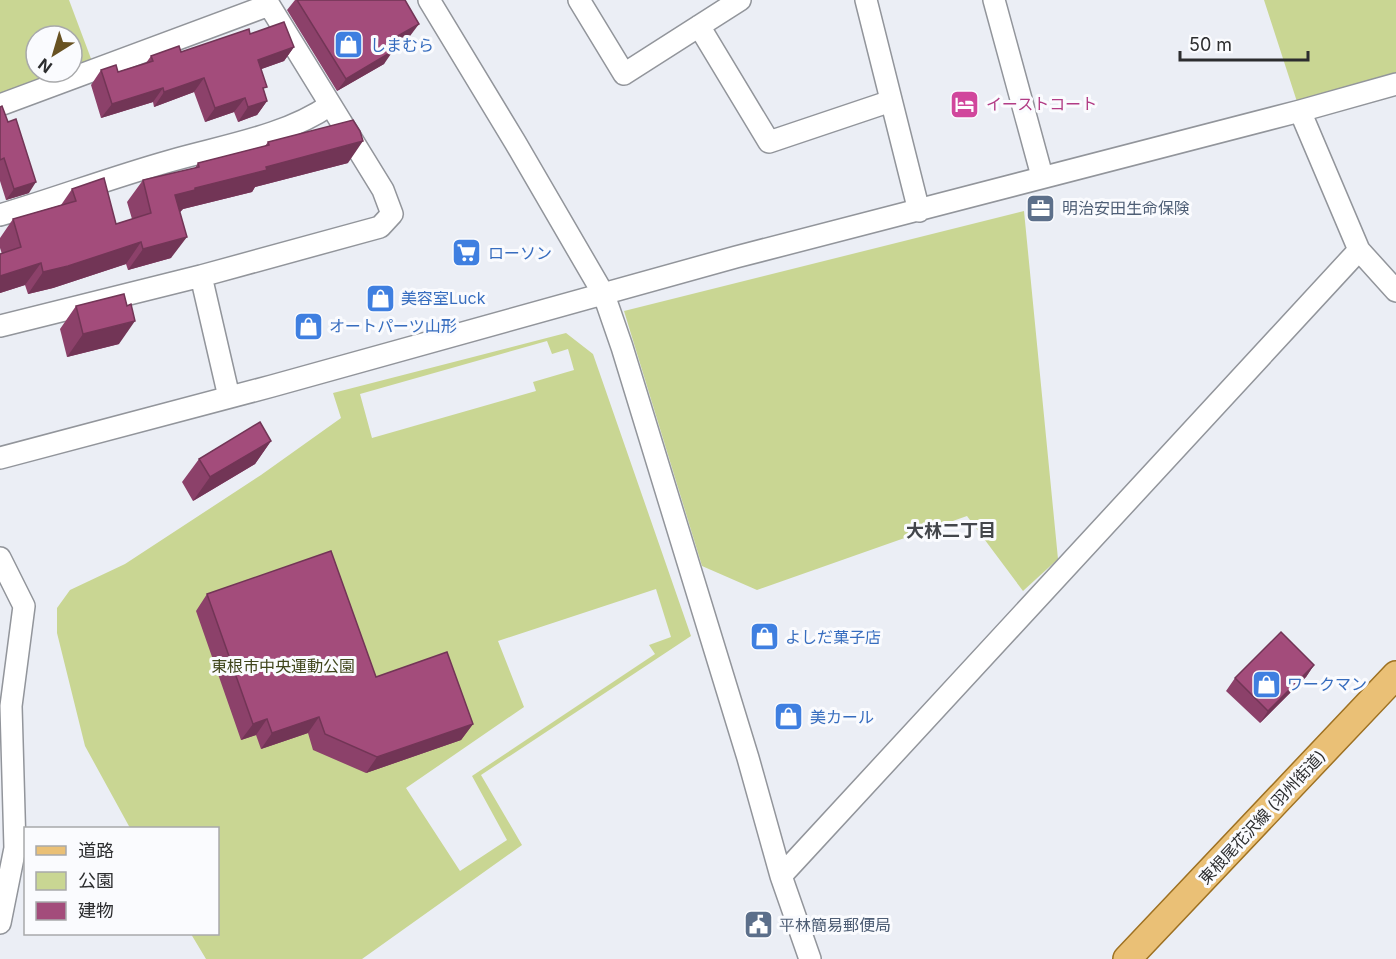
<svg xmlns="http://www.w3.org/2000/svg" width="1396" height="959" font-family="Inter,'Noto Sans JP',sans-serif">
<rect width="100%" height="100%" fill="#ebeef5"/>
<path fill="#c9d693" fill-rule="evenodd" d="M 0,0 L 69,0 L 93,64 L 72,71 L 72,36 L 36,36 L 36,72 L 69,72 L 0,96 Z
M 1264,0 L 1396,0 L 1396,84 L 1300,111 Z
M 1024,211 L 1058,559 L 1023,591 L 967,516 L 757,590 L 702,566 L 624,311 Z
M 566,333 L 593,354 L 691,636 L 481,775 L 522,845 L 362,959 L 206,959 L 191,934 L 218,934 L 218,828 L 130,828 L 85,746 L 57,633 L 57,608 L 70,590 L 125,564 L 261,475 L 341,418 L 333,393 ZM 547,341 L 552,354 L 568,349 L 574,370 L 533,382 L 536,391 L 372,438 L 360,394 ZM 656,589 L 671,637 L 649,645 L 655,654 L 472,776 L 507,840 L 460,871 L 406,788 L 524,707 L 498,641 Z"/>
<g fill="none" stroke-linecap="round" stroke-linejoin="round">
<defs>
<path id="minor" d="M 429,0 L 515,142 L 604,295 L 622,347 L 748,758 L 781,876 L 810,959
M 579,0 L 624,74 L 740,0
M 866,0 L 919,211
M 994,0 L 1042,176
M 699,26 L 769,142 L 891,101
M 0,105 L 269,5
M 1300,111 L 1359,250 L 1396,291
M 0,215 C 57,198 113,177 170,161 C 222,146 286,136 330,105
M 201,276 L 229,397
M 0,326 L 201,276 L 380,227 L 392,214 L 383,190 L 266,0
M 0,458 L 272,386 L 736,257 L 1300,111 L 1396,84
M 0,558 L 24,606 L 11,706 L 15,848 L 0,923
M 781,876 L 1359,250"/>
<path id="major" d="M 1127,959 L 1396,675"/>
</defs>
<use href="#minor" stroke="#92959b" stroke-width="24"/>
<use href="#major" stroke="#9e7122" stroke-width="30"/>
<use href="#minor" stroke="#fff" stroke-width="21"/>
<use href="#major" stroke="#eac076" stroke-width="27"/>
</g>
<path fill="#8c416a" d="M 295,0 L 405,0 L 410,36 L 390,48 L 384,64 L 337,91 L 287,10 Z
M 250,34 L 294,47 L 284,61 L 261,69 L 264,91 L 267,101 L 257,115 L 238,122 L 234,112 L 205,122 L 194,92 L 154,107 L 153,102 L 101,118 L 91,85 L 101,70 L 118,72 L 146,63 L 151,56 L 181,52 Z
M 0,107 L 29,193 L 6,200 L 0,181 Z
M 268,142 L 348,163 L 255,187 L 252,192 L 183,209 L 180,212 L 171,258 L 128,270 L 126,264 L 53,288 L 28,294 L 25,285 L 0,293 L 0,254 L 2,254 L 0,248 L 0,238 L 13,219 L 61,205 L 72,189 L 116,224 L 132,219 L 127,202 L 143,180 L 195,168 L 198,163 L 265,146 Z
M 76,306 L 119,344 L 67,357 L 60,329 Z
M 271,441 L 255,464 L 193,501 L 182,482 L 199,459 Z
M 207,594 L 376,677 L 473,724 L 461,740 L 366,773 L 313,750 L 308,733 L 261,749 L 256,735 L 241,740 L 196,611 Z
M 1314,665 L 1306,677 L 1260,723 L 1226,691 L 1235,678 Z"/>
<path fill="#723556" d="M 419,24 L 410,36 L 379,54 L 387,42 Z
M 294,47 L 284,61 L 248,74 L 258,60 Z
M 393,51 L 384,64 L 337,91 L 346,79 Z
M 204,78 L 194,92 L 154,107 L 164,92 Z
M 163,88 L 153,102 L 101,118 L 112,104 Z
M 245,98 L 234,112 L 205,122 L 215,108 Z
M 267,101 L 257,115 L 238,122 L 248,107 Z
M 363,141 L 348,163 L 255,187 L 252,192 L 183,209 L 180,212 L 160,217 L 175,195 L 195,188 L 266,167 Z
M 36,182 L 29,193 L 6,200 L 14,189 Z
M 187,237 L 171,258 L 128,270 L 143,249 Z
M 141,242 L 126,264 L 53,288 L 28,294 L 43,272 Z
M 41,263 L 25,285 L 0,293 L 0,276 Z
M 135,321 L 119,344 L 67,357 L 83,334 Z
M 271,441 L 255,464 L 193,501 L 210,477 Z
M 1314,665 L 1306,677 L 1260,723 L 1268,711 Z
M 319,717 L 308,733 L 261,749 L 272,733 Z
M 267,719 L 256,735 L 241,740 L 253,724 Z
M 473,724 L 461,740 L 366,773 L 377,757 Z"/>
<path fill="#a34c7b" stroke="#723556" stroke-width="1.5" d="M 297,0 L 405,0 L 419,24 L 387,42 L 393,51 L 346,79 Z
M 284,22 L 294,47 L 258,60 L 267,87 L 263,88 L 267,101 L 248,107 L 245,98 L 215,108 L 204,78 L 164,92 L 163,88 L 112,104 L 101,70 L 116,65 L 118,72 L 153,61 L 151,56 L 179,46 L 181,52 L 249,29 L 250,34 Z
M 2,106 L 8,122 L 16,119 L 36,182 L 14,189 L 4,158 L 0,160 L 0,107 Z
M 353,120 L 360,131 L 363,141 L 266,167 L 267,170 L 195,188 L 195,190 L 175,195 L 187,237 L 143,249 L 141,242 L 68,266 L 43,272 L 41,263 L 0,276 L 0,254 L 21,247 L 13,219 L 76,201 L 72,189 L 104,178 L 116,224 L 151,213 L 143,180 L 199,167 L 198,163 L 269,145 L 268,142 Z
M 124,294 L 127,306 L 131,304 L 135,321 L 83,334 L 76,306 Z
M 260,422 L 271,441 L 210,477 L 199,459 Z
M 331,551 L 376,677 L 447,652 L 473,724 L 377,757 L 325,734 L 319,717 L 272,733 L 267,719 L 253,724 L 207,594 Z
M 1281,632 L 1314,665 L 1268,711 L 1235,678 Z"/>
<defs>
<symbol id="shop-square" viewBox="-11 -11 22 22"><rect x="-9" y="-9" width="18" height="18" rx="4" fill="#3f7fe0" stroke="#fafbfe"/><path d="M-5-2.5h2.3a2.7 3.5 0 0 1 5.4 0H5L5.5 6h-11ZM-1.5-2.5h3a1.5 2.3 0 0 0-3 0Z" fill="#fff"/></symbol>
<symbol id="hotel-square" viewBox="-11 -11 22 22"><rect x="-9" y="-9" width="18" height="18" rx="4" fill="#d1479c" stroke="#fafbfe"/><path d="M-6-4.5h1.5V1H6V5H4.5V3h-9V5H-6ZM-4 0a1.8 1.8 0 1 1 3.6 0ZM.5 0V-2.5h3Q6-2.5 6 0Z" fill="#fff"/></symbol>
<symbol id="office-square" viewBox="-11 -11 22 22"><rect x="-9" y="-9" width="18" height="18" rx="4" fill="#5c6f8a" stroke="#fafbfe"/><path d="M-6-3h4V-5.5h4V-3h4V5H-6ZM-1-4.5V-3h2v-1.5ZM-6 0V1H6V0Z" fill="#fff"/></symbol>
<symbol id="supermarket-square" viewBox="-11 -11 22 22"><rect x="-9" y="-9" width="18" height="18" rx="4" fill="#3f7fe0" stroke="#fafbfe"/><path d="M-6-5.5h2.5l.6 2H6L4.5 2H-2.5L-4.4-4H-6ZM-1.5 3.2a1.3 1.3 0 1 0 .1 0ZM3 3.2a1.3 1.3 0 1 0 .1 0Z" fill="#fff"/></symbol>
<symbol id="civic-square" viewBox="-11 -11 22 22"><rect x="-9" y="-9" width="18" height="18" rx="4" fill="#5c6f8a" stroke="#fafbfe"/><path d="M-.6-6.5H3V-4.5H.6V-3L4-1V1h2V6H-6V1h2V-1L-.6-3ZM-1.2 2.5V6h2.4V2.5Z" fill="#fff"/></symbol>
</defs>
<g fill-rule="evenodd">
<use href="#shop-square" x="332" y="28" width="33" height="33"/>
<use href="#hotel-square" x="948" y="88" width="33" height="33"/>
<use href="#office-square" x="1024" y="192" width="33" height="33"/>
<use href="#supermarket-square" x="450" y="236" width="33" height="33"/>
<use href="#shop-square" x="364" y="282" width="33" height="33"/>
<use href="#shop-square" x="292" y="310" width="33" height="33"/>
<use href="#shop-square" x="748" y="620" width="33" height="33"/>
<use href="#shop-square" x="1250" y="668" width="33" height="33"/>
<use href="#shop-square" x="772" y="700" width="33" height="33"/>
<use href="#civic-square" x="742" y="908" width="33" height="33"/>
</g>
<g text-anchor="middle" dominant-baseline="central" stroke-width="6" stroke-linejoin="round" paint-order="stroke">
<g font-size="16" fill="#366cbe" stroke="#fafbfe" text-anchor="start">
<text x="370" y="45">しまむら</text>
<text x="488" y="253">ローソン</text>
<text x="401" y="298">美容室Luck</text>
<text x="329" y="326">オートパーツ山形</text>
<text x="785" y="637">よしだ菓子店</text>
<text x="1287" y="684">ワークマン</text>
<text x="810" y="717">美カール</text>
</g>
<g font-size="16" fill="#b23c85" stroke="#fafbfe" text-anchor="start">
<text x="986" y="104">イーストコート</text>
</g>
<g font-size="16" fill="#4e5e75" stroke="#fafbfe" text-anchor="start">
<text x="1062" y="208">明治安田生命保険</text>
<text x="779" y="925">平林簡易郵便局</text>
</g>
<g font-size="16" fill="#3f451b" stroke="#fafbfe">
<text x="283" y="666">東根市中央運動公園</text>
</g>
<g font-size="16" fill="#2c2d2f" stroke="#fafbfe">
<text transform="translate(1262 817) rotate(-47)">東根尾花沢線 (羽州街道)</text>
</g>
<g font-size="18" font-weight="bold" fill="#43464b" stroke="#fafbfe">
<text x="951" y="530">大林二丁目</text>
</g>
</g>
<rect x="24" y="827" width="195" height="108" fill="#fafbfe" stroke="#a8a9ab" stroke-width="1.5"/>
<rect x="36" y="846" width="30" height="9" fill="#eac076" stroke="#a8a9ab" stroke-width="1.5"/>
<text x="78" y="857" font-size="18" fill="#2c2d2f">道路</text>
<rect x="36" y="872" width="30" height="18" fill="#c9d693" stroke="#a8a9ab" stroke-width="1.5"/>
<text x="78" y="887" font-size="18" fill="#2c2d2f">公園</text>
<rect x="36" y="902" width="30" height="18" fill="#a34c7b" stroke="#a8a9ab" stroke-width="1.5"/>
<text x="78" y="917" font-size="18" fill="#2c2d2f">建物</text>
<g transform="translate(54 54) rotate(217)"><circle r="28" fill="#fafbfe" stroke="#a8a9ab" stroke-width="1.5"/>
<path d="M0-4.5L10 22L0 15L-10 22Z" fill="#685222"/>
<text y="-9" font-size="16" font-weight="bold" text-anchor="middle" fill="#2c2d2f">N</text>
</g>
<path d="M1180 51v9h128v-9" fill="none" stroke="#2c2d2f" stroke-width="3"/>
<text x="1189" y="51" font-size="18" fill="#2c2d2f" stroke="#fafbfe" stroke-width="4.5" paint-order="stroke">50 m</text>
</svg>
